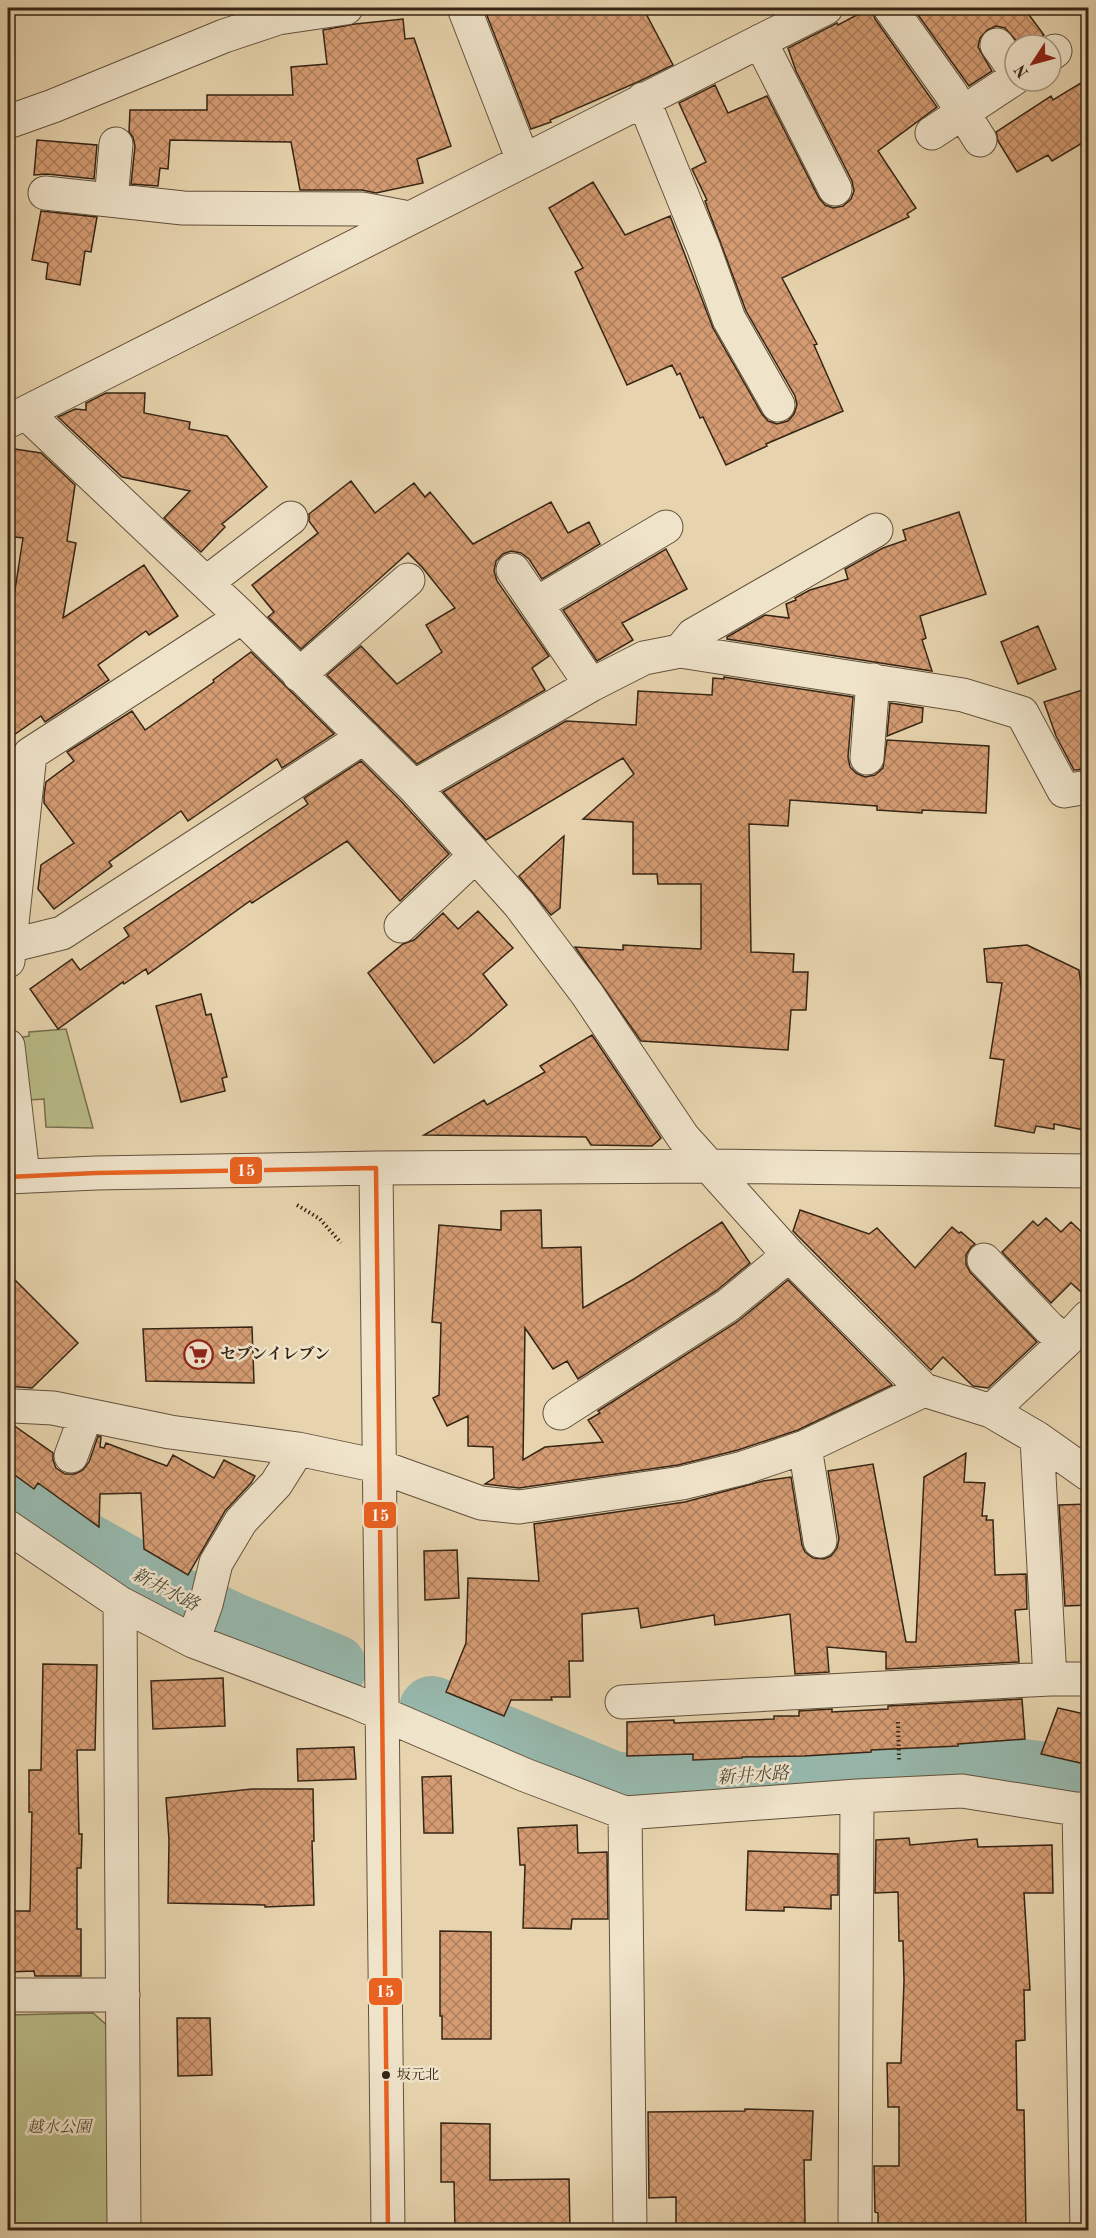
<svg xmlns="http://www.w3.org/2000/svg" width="1096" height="2238" font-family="'Old Standard TT','Noto Serif JP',serif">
<defs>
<pattern id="building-cross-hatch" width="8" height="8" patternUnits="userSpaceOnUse" patternTransform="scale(1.5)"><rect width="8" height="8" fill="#d59c73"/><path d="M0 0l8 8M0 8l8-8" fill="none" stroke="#ae7f5d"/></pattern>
</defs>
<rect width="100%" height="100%" fill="#e7d4ae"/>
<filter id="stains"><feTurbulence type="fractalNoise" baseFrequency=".00333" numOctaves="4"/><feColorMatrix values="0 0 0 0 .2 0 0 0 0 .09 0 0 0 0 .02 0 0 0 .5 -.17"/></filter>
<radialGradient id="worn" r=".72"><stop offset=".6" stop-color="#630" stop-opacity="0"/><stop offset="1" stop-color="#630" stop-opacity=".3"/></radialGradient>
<path fill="#b9bc88" stroke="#78704e" stroke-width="1.5" d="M 66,1029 L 93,1128 L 46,1127 L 44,1099 L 29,1100 L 23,1037 L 29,1036 L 29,1032 Z
M 93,2013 L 110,2028 L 112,2230 L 13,2230 L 8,2228 L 8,2015 Z"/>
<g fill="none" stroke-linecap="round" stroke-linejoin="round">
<path stroke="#97b8ad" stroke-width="66" d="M 8,1494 L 56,1529 L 133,1572 L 164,1593 L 231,1625 L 334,1667
M 432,1709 L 617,1786 L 778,1773 L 988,1768 L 1039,1774 L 1088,1785"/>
</g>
<path fill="url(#building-cross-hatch)" stroke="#362515" stroke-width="1.5" d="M 484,8 L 643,8 L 673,65 L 640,81 L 550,120 L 551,122 L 531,129 Z
M 870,8 L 872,8 L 875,19 L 937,107 L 878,151 L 916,208 L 907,214 L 909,217 L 782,278 L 817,344 L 814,345 L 843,411 L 766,444 L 767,446 L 726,465 L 703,417 L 700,418 L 680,373 L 677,375 L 672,365 L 627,385 L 575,272 L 583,268 L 549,208 L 593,182 L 625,235 L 670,216 L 713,328 L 762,414 L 768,421 L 777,424 L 788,421 L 794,414 L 797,405 L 795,396 L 746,311 L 705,201 L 707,200 L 692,169 L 706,162 L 679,103 L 715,85 L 728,113 L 767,96 L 819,198 L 825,205 L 833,208 L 843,206 L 851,199 L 854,191 L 852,181 L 796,71 L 788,48 L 837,23 L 838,25 Z
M 913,8 L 1024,8 L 1044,35 L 1029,45 L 1020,45 L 1005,28 L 996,26 L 987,30 L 980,38 L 978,47 L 992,71 L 969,86 Z
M 403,19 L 405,39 L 414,38 L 451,146 L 417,159 L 423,183 L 376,193 L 362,190 L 300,190 L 291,142 L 170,140 L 168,169 L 160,168 L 158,186 L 131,184 L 135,146 L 133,137 L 129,132 L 130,110 L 207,110 L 207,95 L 293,95 L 291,67 L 327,64 L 323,30 L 355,24 Z
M 1089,78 L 1089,139 L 1052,161 L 1048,155 L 1017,172 L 998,141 L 996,132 L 1051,96 L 1053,100 Z
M 37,140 L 97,145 L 94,179 L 47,174 L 34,175 Z
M 41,211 L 97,217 L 91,252 L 85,251 L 80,285 L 46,279 L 48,263 L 32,260 Z
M 106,393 L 145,393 L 144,413 L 190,422 L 189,429 L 227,436 L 267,487 L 222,524 L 225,527 L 201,552 L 164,518 L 190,491 L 122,477 L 58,417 L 75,409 L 86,410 L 86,403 Z
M 8,448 L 41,453 L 75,485 L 67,541 L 76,543 L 63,618 L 144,565 L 178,616 L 149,635 L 146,631 L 98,665 L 109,680 L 45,722 L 41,716 L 8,739 L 8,635 L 23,538 L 8,536 Z
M 351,481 L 375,513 L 414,483 L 425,497 L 430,492 L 473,544 L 551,502 L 568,533 L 589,522 L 600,544 L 542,579 L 529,559 L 521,553 L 511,551 L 503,554 L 496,561 L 494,571 L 497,581 L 549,656 L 532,668 L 545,690 L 417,764 L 327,675 L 361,646 L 397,684 L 442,652 L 426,625 L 455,608 L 422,567 L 408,553 L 301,649 L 268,617 L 274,612 L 252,585 L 318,533 L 309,521 L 309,514 Z
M 959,512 L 986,594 L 920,616 L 926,638 L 922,640 L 932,671 L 727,639 L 727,637 L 765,615 L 789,618 L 786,604 L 796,600 L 795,598 L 810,590 L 848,579 L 845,569 L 883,548 L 906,540 L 903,530 Z
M 666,549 L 687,589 L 622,623 L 633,640 L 597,661 L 563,610 Z
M 1038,626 L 1056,669 L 1018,684 L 1001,642 Z
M 251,652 L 334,734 L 282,768 L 277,759 L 188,821 L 181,811 L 109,862 L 112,866 L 54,909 L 38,889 L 41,865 L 74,843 L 44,803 L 44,795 L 46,782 L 74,761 L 67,752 L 132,711 L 145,730 L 214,682 L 213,680 Z
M 724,677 L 853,697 L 848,757 L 850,767 L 856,773 L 865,777 L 875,775 L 883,768 L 887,740 L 989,746 L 986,813 L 922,810 L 922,813 L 877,810 L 877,806 L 790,800 L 788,826 L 749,824 L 751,952 L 794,954 L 793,972 L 808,972 L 806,1010 L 791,1010 L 788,1050 L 641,1041 L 575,947 L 623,950 L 623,945 L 701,949 L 701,884 L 658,884 L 657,874 L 633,874 L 633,822 L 583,819 L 634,774 L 623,758 L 486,840 L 443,792 L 566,721 L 636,725 L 638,691 L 712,695 L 713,678 L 724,679 Z
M 1089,688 L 1089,769 L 1074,770 L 1056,736 L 1044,702 Z
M 890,703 L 923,708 L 922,722 L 887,736 Z
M 361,761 L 400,800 L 449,854 L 400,901 L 347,841 L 252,903 L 250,901 L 148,974 L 146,969 L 124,984 L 123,982 L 58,1029 L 30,989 L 72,959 L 80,970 L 129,936 L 124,928 L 308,804 L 304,798 Z
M 564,836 L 560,908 L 551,915 L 519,876 Z
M 478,911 L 513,948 L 483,974 L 507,1005 L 468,1038 L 434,1063 L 368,973 L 403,944 L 414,940 L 443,913 L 458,929 Z
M 1027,945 L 1079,970 L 1087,1031 L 1089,1032 L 1089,1131 L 1054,1124 L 1054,1129 L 1036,1126 L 1034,1133 L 995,1126 L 1004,1060 L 990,1058 L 1002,983 L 987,982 L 984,949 Z
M 201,994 L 206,1015 L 211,1014 L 227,1077 L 222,1078 L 225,1091 L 181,1102 L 156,1006 Z
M 592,1035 L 661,1138 L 652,1146 L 591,1145 L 586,1137 L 424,1135 L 484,1100 L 487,1105 L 545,1072 L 540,1066 Z
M 541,1210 L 542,1248 L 581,1247 L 583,1308 L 634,1279 L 722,1222 L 750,1263 L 716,1291 L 578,1379 L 567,1361 L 553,1369 L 525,1328 L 523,1460 L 545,1447 L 603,1442 L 588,1420 L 600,1413 L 598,1411 L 737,1322 L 788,1280 L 892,1385 L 798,1430 L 738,1450 L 678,1465 L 519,1488 L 485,1484 L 494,1478 L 493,1447 L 468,1446 L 468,1416 L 447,1426 L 433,1398 L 439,1395 L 441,1323 L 432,1322 L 439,1225 L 501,1230 L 501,1211 Z
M 800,1210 L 869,1234 L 877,1228 L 915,1268 L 952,1227 L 959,1233 L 961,1232 L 975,1244 L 971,1247 L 966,1255 L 966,1264 L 970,1272 L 1037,1342 L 988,1388 L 973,1386 L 943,1357 L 931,1370 L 793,1231 Z
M 1046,1218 L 1061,1232 L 1071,1222 L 1089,1239 L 1089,1299 L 1071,1283 L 1051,1303 L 1002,1252 L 1033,1221 L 1038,1226 Z
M 8,1273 L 78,1343 L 32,1388 L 8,1386 Z
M 252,1327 L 254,1383 L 146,1381 L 143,1329 Z
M 8,1424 L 13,1425 L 53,1453 L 53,1460 L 56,1468 L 65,1474 L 75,1474 L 83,1470 L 89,1462 L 98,1436 L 101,1437 L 100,1447 L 104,1448 L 106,1443 L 167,1466 L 173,1455 L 214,1478 L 224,1460 L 255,1476 L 251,1483 L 225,1511 L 188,1575 L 144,1549 L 141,1493 L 100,1494 L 99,1527 L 38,1483 L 34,1489 L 8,1470 Z
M 966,1453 L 964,1482 L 985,1483 L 982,1516 L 987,1516 L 986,1520 L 993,1520 L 995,1575 L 1026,1574 L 1027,1609 L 1015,1610 L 1019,1662 L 886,1669 L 886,1652 L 827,1647 L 829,1672 L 795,1674 L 790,1614 L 715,1625 L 714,1615 L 641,1628 L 638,1608 L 582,1614 L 583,1661 L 569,1661 L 570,1697 L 551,1697 L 552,1700 L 511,1700 L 504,1716 L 446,1692 L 466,1643 L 468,1578 L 539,1581 L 534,1524 L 685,1502 L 763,1481 L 791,1477 L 802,1545 L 805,1552 L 813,1558 L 824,1559 L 831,1556 L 837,1548 L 839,1539 L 828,1471 L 873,1464 L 906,1642 L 916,1642 L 924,1477 Z
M 1089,1504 L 1089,1605 L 1065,1606 L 1059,1505 Z
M 457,1550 L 459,1598 L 425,1600 L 424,1551 Z
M 43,1664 L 97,1665 L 95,1750 L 77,1750 L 79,1834 L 82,1834 L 81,1868 L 77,1868 L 77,1929 L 81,1929 L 81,1976 L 35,1976 L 34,1971 L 8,1972 L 8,1911 L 30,1911 L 32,1812 L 29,1812 L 29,1770 L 41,1770 Z
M 223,1678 L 225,1726 L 153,1729 L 151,1681 Z
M 1022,1699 L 1025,1739 L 958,1744 L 958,1746 L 871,1750 L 871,1752 L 804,1756 L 742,1757 L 742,1758 L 693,1760 L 693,1754 L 627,1756 L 627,1722 L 674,1720 L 674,1723 L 774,1719 L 774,1716 L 799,1716 L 799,1711 L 832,1709 L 832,1712 L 888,1709 L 888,1706 Z
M 1058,1708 L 1089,1715 L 1089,1765 L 1041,1754 Z
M 354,1747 L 356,1779 L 298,1781 L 297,1749 Z
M 451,1776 L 453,1833 L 424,1833 L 422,1777 Z
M 252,1789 L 313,1789 L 314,1841 L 312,1841 L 314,1905 L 265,1907 L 265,1905 L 168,1903 L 169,1840 L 166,1798 Z
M 577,1825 L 578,1853 L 607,1852 L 608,1919 L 572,1919 L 571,1929 L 523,1928 L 525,1865 L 520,1865 L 518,1828 Z
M 909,1838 L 910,1845 L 977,1839 L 978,1847 L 1052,1845 L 1053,1893 L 1024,1893 L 1030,1990 L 1024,1990 L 1025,2040 L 1016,2041 L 1017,2110 L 1024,2110 L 1026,2230 L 878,2230 L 878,2213 L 875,2212 L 874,2166 L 899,2166 L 899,2107 L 888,2107 L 887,2063 L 901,2063 L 904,1981 L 903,1941 L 899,1941 L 898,1892 L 875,1893 L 876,1840 Z
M 748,1851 L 838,1854 L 838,1895 L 831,1895 L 831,1909 L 784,1907 L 784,1911 L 746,1910 Z
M 440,1931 L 491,1932 L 491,2039 L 442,2039 L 442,2016 L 440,2016 Z
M 177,2018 L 210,2018 L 212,2075 L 178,2076 Z
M 745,2109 L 813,2111 L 811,2160 L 804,2160 L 805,2223 L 676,2225 L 676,2197 L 649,2198 L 648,2112 L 745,2111 Z
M 441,2123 L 490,2124 L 490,2180 L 569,2179 L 570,2230 L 455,2230 L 454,2182 L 441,2182 Z"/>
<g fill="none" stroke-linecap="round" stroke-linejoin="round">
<defs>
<path id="minor" d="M 464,8 L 523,160
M 890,8 L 950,92 L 980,140
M 760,41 L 835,189
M 997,45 L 1015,70
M 1051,54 L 1055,51
M 643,99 L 704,249 L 729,319 L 778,405
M 8,122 L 53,106 L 224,36 L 278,18 L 346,8
M 932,133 L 1015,78
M 45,193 L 183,208 L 362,209 L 409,218
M 111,200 L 116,144
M 26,413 L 242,617 L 414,787 L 519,904 L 587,994 L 683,1137 L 789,1255 L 924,1390
M 9,421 L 826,8
M 513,570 L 591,685
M 206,583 L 291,518
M 536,604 L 666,527
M 680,651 L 693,635 L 876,530
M 299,675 L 408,580
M 867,758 L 873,680
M 414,787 L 591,685 L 644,658 L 680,651 L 963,695 L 1022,713 L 1064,791 L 1088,787
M 401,926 L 475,856
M 9,946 L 62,933 L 364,737
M 8,961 L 30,754 L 242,617
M 8,1046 L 23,1175
M 376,1168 L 388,2230
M 8,1177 L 96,1173 L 376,1168 L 711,1166 L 1088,1171
M 984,1260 L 1049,1328 L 1066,1341
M 8,1404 L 14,1406 L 53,1408 L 170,1432 L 298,1449 L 378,1466 L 481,1503 L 519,1507 L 682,1483 L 743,1468 L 805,1447 L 924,1390 L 991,1411 L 1037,1438 L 1050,1679 L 622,1702
M 991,1411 L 1066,1341 L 1088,1317
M 560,1413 L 727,1306 L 789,1255
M 1037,1438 L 1088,1474
M 805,1447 L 820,1541
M 71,1456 L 86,1415
M 8,1527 L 120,1603 L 193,1641 L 355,1702 L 525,1775 L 625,1813 L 857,1796 L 962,1791 L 1088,1811
M 120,1603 L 124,2230
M 193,1641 L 206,1604 L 216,1563 L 241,1521 L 276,1484 L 298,1449
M 1050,1679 L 1088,1679
M 1079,1809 L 1087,2230
M 625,1813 L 630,2230
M 8,1995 L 123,1995
M 855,2230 L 857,1796"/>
</defs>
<use href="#minor" stroke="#62513b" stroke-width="35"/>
<path stroke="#362515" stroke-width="4" stroke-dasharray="1.5 3" stroke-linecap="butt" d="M 297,1205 L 320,1219 L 341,1243
M 898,1722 L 899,1760"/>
<use href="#minor" stroke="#efe3ca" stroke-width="33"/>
<defs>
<path id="bus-1" d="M 8,1177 L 96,1173 L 376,1168 L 388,2230"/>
</defs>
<use href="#bus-1" stroke="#efe3ca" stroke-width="9"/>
<use href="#bus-1" stroke="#e96221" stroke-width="4.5"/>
</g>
<defs>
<symbol id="supermarket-ring" viewBox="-11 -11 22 22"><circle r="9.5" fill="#efe3ca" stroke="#8f2418" stroke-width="1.5"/><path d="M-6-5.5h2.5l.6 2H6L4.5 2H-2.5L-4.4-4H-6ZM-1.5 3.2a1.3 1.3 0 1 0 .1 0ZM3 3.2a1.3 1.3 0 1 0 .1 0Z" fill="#8f2418"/></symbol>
</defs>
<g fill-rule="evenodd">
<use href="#supermarket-ring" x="182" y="1338" width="33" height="33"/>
</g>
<circle fill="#362515" stroke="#efe3ca" stroke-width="2" cx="386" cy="2075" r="5"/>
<g text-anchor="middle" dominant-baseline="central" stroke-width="5" stroke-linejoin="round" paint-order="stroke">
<g font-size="14" fill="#362515" stroke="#efe3ca" text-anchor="start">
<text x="397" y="2075">坂元北</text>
</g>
<g font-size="16" font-weight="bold" fill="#362515" stroke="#efe3ca" text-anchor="start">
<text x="220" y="1355">セブンイレブン</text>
</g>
<g font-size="16" font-style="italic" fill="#574b32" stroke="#efe3ca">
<text x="59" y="2128">越水公園</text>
</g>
<g font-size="18" font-style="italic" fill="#4e4a3b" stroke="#efe3ca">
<text transform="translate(165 1590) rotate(27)">新井水路</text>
<text transform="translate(753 1776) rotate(-4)">新井水路</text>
</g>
</g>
<g stroke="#efe3ca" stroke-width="2">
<rect x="229" y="1156" width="34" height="29" rx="6" fill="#e96221"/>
<rect x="363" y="1501" width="34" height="28" rx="6" fill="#e96221"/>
<rect x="368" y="1977" width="35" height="29" rx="6" fill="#e96221"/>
</g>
<g font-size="16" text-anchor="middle" font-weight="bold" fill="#fff">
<text x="246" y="1176">15</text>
<text x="380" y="1521">15</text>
<text x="385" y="1997">15</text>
</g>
<rect width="1096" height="2238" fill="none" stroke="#e7d4ae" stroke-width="30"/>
<rect x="9" y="9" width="1078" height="2220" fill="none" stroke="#362515" stroke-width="3"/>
<rect x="15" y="15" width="1066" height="2208" fill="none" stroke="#362515" stroke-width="1.5"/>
<g transform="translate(1033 63) rotate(234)"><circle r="28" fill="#efe3ca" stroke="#a59782" stroke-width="1.5"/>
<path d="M0-4.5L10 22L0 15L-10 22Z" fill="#8f2418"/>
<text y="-9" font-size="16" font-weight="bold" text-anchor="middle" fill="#362515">N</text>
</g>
<rect width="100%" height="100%" filter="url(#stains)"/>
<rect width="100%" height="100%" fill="url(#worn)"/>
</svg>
